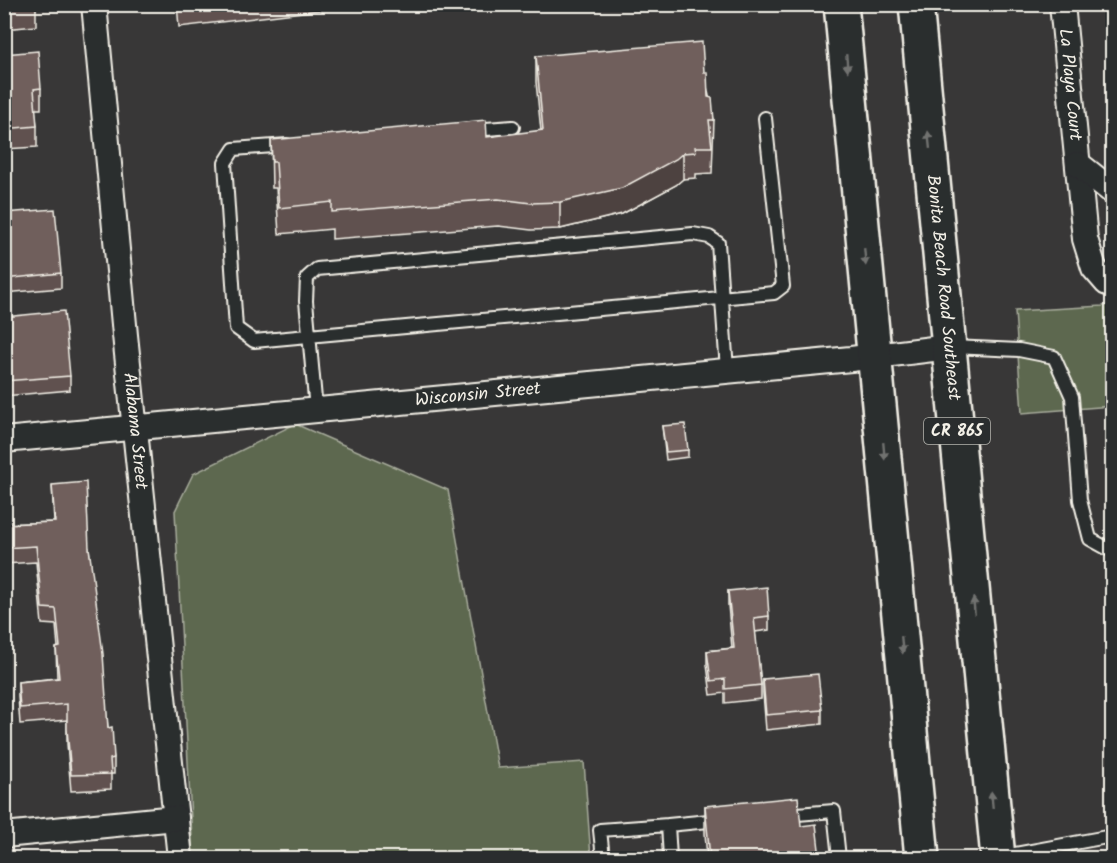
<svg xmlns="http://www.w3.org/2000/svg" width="1117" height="863" font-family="Kalam,sans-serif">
<rect width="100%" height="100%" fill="#383737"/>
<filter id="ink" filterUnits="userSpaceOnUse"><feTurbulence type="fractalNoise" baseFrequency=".0167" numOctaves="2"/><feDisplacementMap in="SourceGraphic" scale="12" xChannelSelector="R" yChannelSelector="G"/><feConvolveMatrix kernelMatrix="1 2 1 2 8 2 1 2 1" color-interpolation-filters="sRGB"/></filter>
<g filter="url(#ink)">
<path fill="#5d6850" stroke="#a8ac9c" stroke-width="1.5" d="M 1112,304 L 1112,406 L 1022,413 L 1015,311 L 1103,306 Z
M 295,424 L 448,490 L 498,768 L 584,762 L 591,858 L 193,858 L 175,511 L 193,474 Z"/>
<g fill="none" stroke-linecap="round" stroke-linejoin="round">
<defs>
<path id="service" d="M 472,130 L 513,127
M 287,145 L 234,149 L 225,163 L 236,328 L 254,341 L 774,293 L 783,286 L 765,118
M 952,347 L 1019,350 L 1054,357 L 1072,397 L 1080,500 L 1090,539 L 1112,551
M 316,410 L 306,301 L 307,278 L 317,269 L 693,234 L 709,237 L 718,243 L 727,370
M 785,815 L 834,811 L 839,858
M 999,857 L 1112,836
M 603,858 L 600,830 L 668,825
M 670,858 L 668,825 L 719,820"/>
<g id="minor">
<path id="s1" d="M 94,4 L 125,335 L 180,858"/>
<path id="s2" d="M 1062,4 L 1085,239 L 1094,268 L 1107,283 L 1112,284"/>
<path d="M 1078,164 L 1112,191"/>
<path id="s3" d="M 4,440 L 851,359 L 949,347"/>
<path d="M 4,835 L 176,818"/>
</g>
<g id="primary">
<path d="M 841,4 L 922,858"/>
<path id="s4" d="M 916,4 L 998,858"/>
</g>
</defs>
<use href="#service" stroke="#f4f1e8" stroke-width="16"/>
<use href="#minor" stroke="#f4f1e8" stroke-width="28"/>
<use href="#primary" stroke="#f4f1e8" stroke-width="38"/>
<use href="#service" stroke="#2a2d2e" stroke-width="12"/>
<use href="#minor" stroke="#2a2d2e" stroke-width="24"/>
<use href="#primary" stroke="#2a2d2e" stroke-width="33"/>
</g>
<path fill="#60514f" stroke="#f4f1e8" stroke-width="1.5" d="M 4,4 L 36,4 L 36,26 L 4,29 Z
M 177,4 L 370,4 L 179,27 Z
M 1108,4 L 1113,4 L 1113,43 L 1111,10 L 1108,10 Z
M 4,54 L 41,88 L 41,109 L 35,109 L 37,126 L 37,147 L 4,149 Z
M 536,56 L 704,72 L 714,120 L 712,173 L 696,174 L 696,178 L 683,179 L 676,185 L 622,214 L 560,229 L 531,230 L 498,226 L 332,239 L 332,229 L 279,234 L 276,188 L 272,188 L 271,140 L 487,137 L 541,131 L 536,82 Z
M 4,213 L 61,273 L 61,288 L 4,293 Z
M 4,317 L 70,376 L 70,390 L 4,396 Z
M 662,426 L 688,450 L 688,457 L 666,460 Z
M 52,485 L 89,548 L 108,728 L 114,758 L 114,774 L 111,774 L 111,789 L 71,791 L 67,744 L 67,720 L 20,724 L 18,697 L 18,682 L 57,678 L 56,648 L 58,647 L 56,625 L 42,624 L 36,562 L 4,564 L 4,524 L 54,522 Z
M 728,591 L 769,616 L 769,630 L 755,632 L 761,685 L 761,699 L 725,703 L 725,693 L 711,695 L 707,665 L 707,651 L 732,648 L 728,605 Z
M 763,679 L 822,710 L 822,724 L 766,730 L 763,693 Z
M 705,806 L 801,826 L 820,858 L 707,858 L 705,833 Z"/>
<path fill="#4e4240" stroke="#f4f1e8" stroke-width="1.5" d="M 683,153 L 683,179 L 676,185 L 622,214 L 560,229 L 560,202 Z"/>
<path fill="#705e5c" stroke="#f4f1e8" stroke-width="1.5" d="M 4,4 L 36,4 L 36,5 L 4,8 Z
M 702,42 L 704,72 L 707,72 L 708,97 L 712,98 L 714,120 L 709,120 L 712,147 L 695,147 L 696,152 L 683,153 L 676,159 L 622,188 L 560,202 L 531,203 L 498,199 L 332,212 L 332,202 L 279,208 L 276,162 L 272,162 L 271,140 L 486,120 L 487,137 L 543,130 L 536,56 Z
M 38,51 L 41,88 L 34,89 L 37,126 L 4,129 L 4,54 Z
M 55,209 L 61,273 L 4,279 L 4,213 Z
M 64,311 L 70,376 L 4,381 L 4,317 Z
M 685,424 L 688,450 L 666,452 L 662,426 Z
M 86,482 L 89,548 L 103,654 L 108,728 L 112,727 L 114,758 L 110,759 L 111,774 L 71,775 L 67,729 L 67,704 L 20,708 L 18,682 L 59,678 L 56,648 L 60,647 L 56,609 L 42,608 L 36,546 L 4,548 L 4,524 L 55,522 L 52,485 Z
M 767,587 L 769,616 L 754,618 L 761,685 L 725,689 L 725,679 L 711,681 L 707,651 L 734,648 L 728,591 Z
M 818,674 L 822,710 L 766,715 L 763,679 Z
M 798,797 L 801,826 L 816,824 L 820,858 L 710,858 L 705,806 Z
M 128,857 L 128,858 L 113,858 Z"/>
<defs><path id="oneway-solid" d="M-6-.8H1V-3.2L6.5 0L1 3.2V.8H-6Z" transform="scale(1.5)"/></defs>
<g fill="#71726f">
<use href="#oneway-solid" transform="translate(847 63) rotate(85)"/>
<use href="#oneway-solid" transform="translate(929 140) rotate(-96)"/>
<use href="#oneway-solid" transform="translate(865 257) rotate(85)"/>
<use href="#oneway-solid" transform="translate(884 451) rotate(85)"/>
<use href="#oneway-solid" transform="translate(974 606) rotate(-95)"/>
<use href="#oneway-solid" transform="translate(902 645) rotate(85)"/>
<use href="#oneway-solid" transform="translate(992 800) rotate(-95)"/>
</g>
</g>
<g text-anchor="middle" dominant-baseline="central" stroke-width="5" stroke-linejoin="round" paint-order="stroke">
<rect fill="#2a2d2e" stroke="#b7b6b0" stroke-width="1.5" x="924" y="418" width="66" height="26" rx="4.5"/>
<g font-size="16" font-weight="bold" fill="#f4f1e8">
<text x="957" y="431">CR 865</text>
</g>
<g font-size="18" fill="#f4f1e8" stroke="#2a2d2e">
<text stroke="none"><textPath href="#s2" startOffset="81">La Playa Court</textPath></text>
<text stroke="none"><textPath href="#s4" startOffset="285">Bonita Beach Road Southeast</textPath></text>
<text stroke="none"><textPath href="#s3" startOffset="476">Wisconsin Street</textPath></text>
<text stroke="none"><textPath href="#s1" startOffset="429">Alabama Street</textPath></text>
</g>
</g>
<rect width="1117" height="863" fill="none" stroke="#2a2d2e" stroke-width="24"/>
<rect x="12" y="12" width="1093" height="839" fill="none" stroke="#f4f1e8" stroke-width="2" filter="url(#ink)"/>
</svg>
